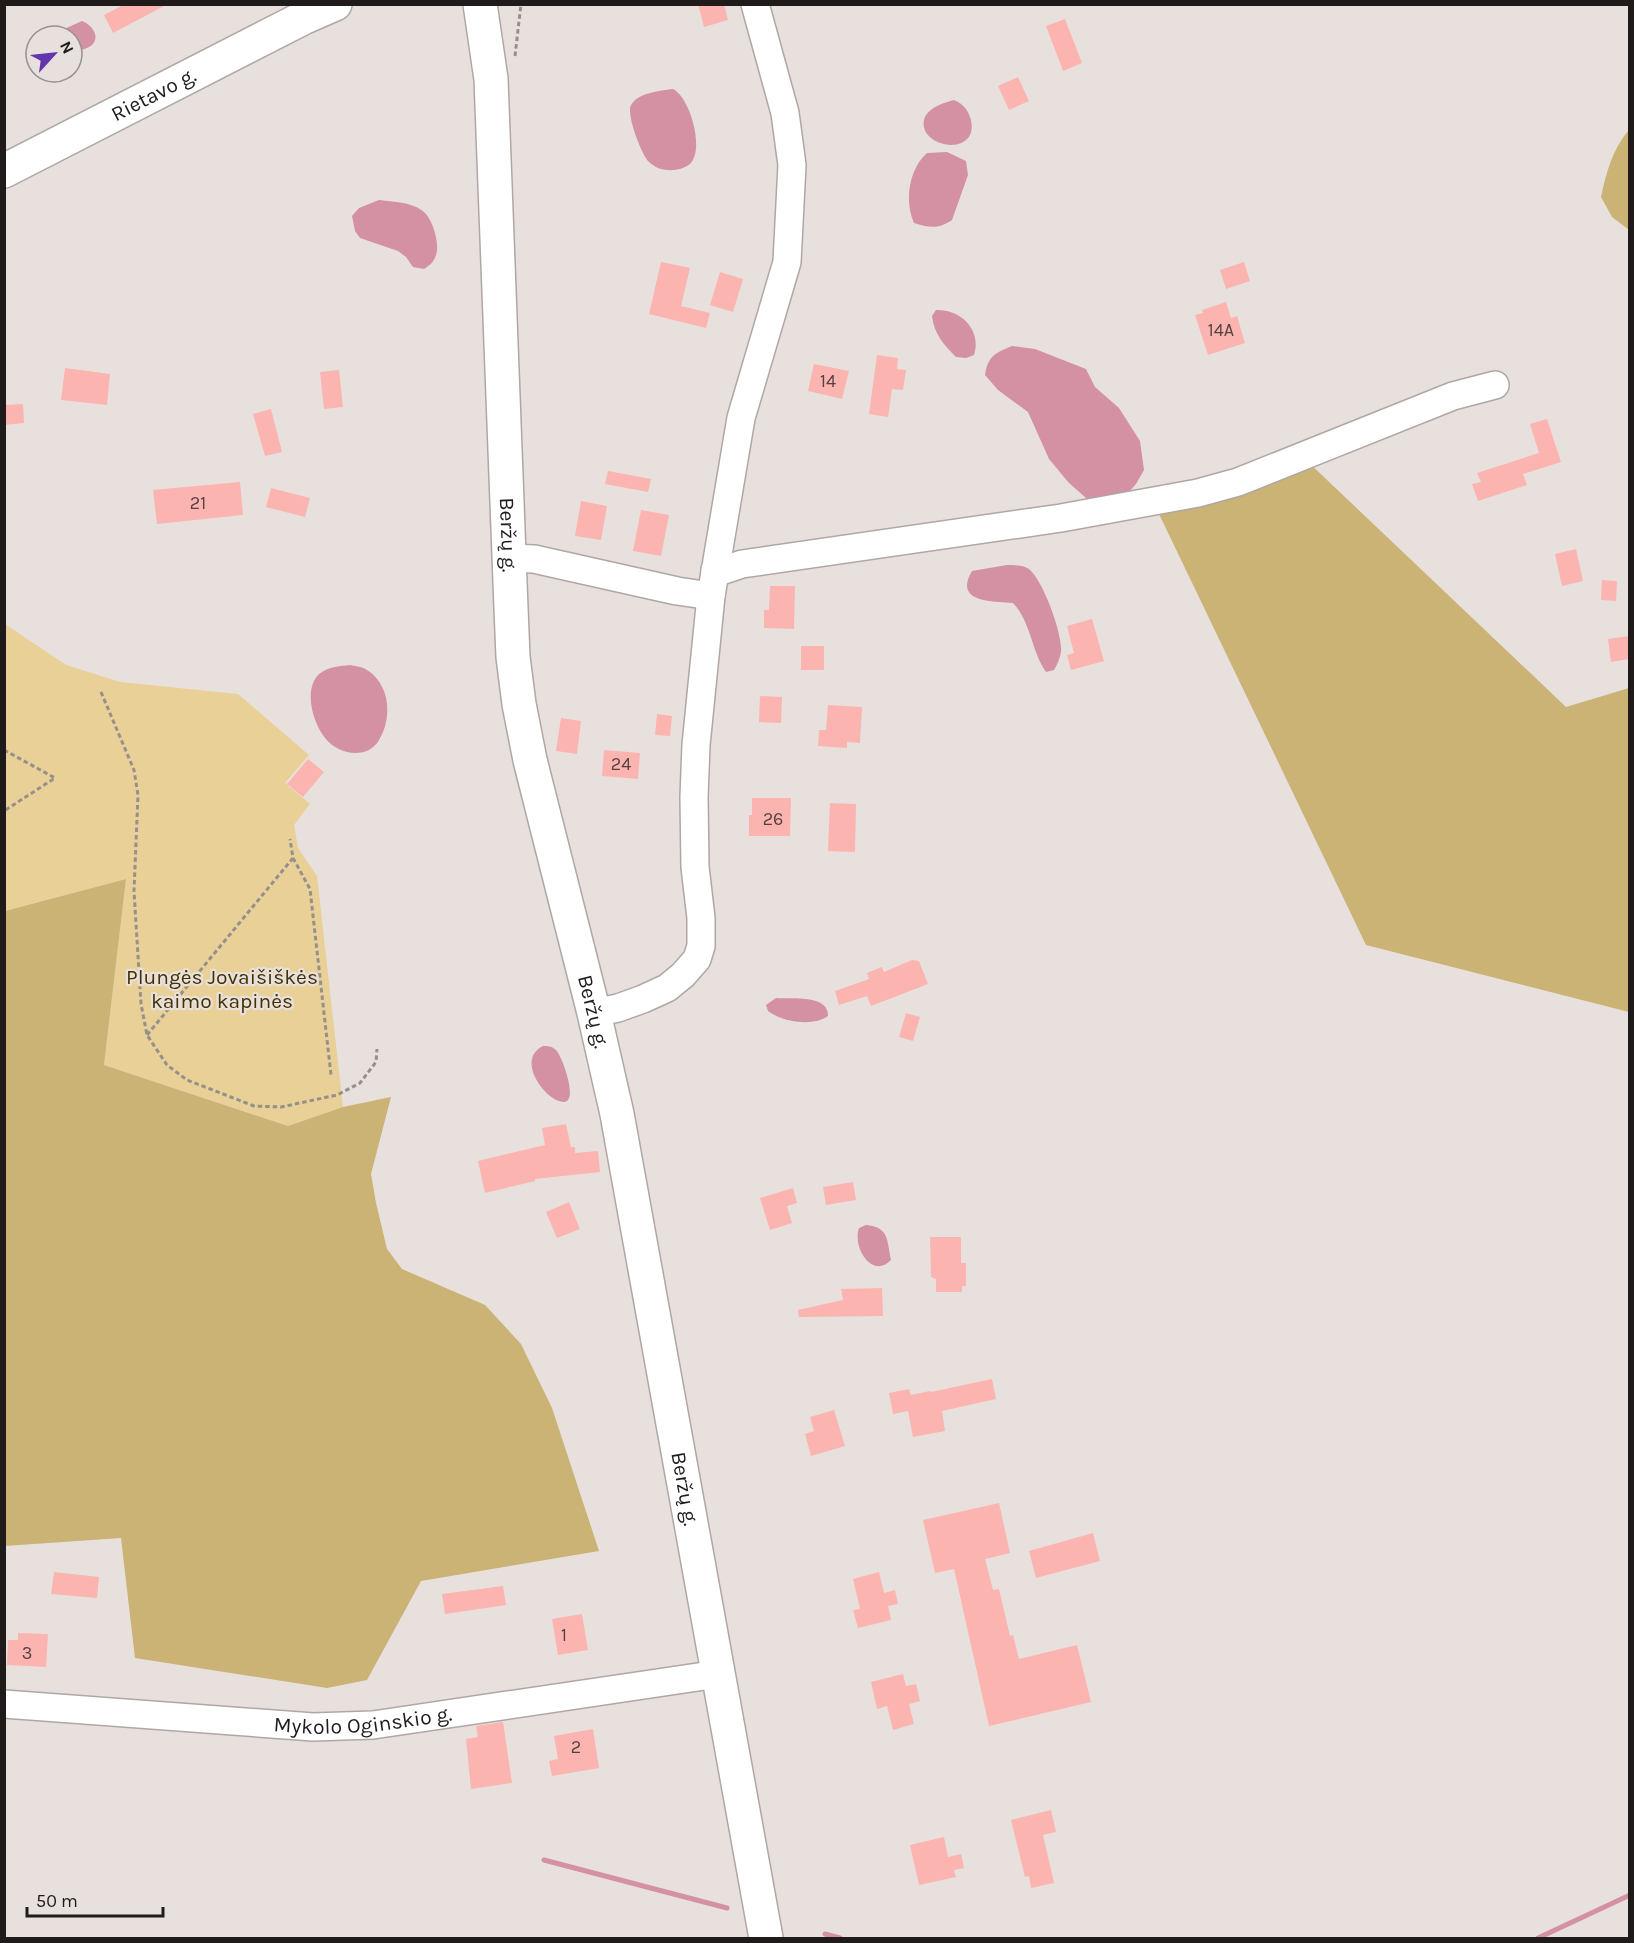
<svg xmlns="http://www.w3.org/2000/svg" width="1634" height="1943" font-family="Karla,sans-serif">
<rect width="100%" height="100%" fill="#e8e0dd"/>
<path fill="#e9d096" d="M 5,624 L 66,665 L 120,682 L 238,694 L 309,755 L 285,783 L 310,804 L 294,825 L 298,848 L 317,876 L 343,1107 L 288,1126 L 104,1065 L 126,879 L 5,911 Z"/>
<path fill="#cbb275" d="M 1629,130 L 1629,230 L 1612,217 L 1601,197 C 1606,173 1613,148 1629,130 Z
M 1306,460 L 1566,707 L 1629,688 L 1629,1012 L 1366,945 L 1159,514 Z
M 126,879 L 104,1065 L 288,1126 L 343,1107 L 391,1097 L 371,1174 L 376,1203 L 387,1249 L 402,1269 L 485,1305 L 521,1344 L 552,1408 L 599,1551 L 421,1581 L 367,1680 L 327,1688 L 135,1658 L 121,1538 L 5,1546 L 5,911 Z"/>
<path fill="#d391a3" d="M 82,21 C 91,24 101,36 92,45 C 87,49 78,51 72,53 L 72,36 L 53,36 L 62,30 Z
M 673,89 C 690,97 705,150 690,164 C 685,168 675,171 668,170 C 660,170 653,166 648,161 C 641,153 626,114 631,105 C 639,92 660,91 673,89 Z
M 954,100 C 963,104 968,109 971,120 C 979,158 918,148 924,120 C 927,108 943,103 954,100 Z
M 947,152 L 966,161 L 968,175 L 952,220 C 939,229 929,228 914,223 C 904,201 909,169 927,153 Z
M 379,200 C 393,202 413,202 424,212 C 433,220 440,244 436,255 C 434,262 430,265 424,269 L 413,267 L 406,257 L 398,251 L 360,238 L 355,231 L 352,216 L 359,208 Z
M 936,310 C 961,309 982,330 974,355 L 966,358 L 956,357 C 944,345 934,334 932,316 Z
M 1012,346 L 1035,349 L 1086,369 L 1095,387 L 1119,408 L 1140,441 L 1144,470 L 1136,484 L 1128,493 L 1098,501 L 1086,498 L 1069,483 L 1049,459 L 1028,412 L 998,390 L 985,375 C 988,356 995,353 1012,346 Z
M 1007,565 C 1014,565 1023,565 1029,569 C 1043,580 1063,635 1061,652 C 1060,658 1057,665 1054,670 L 1046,672 C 1031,650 1031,622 1013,603 C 993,601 953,603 972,571 Z
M 350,665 C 355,666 363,667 367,670 C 391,685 392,719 379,740 C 368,760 338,755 325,738 C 313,723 303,690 319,674 C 328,667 339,666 350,665 Z
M 776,998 C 791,999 829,994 828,1016 C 813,1027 782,1022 768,1011 L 766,1005 Z
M 543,1046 C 548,1046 552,1046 556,1050 C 562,1056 576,1095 567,1101 C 552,1109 512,1061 543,1046 Z
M 866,1225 C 889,1227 887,1240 891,1260 C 872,1280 852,1247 859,1228 Z"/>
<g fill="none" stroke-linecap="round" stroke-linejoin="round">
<path stroke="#d391a3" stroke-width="5" d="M 544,1860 L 727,1908
M 825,1934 L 840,1938
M 1538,1938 L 1630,1895"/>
</g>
<path fill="#fcb4b0" d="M 125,4 L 168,4 L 113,33 L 104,15 Z
M 698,4 L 724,4 L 728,20 L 704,27 Z
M 1065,19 L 1082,63 L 1063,71 L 1046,26 Z
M 1018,77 L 1029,101 L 1009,110 L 998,86 Z
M 661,262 L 690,268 L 681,306 L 710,313 L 706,328 L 649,314 Z
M 1244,262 L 1250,281 L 1226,289 L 1220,270 Z
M 720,272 L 743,279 L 733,312 L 710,305 Z
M 1226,302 L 1231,318 L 1237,316 L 1245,343 L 1208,355 L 1195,315 L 1203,313 L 1202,310 Z
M 877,355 L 898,358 L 897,369 L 906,370 L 903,390 L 892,389 L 888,417 L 869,414 Z
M 814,364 L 849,371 L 842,399 L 808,391 Z
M 65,368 L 110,374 L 107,405 L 61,400 Z
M 339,370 L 343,407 L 324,409 L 320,372 Z
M 23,404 L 24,423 L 4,425 L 4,405 Z
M 271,409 L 282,452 L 265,456 L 253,414 Z
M 1547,419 L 1561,462 L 1523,474 L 1527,485 L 1478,501 L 1472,484 L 1481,482 L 1477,473 L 1539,453 L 1530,424 Z
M 608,471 L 651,479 L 648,492 L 605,484 Z
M 240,482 L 243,515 L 157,524 L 153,490 Z
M 271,488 L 310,498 L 305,517 L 266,507 Z
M 581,501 L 607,506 L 601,540 L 575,536 Z
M 641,510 L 669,515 L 661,556 L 633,551 Z
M 1576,549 L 1583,581 L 1562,586 L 1555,554 Z
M 1602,580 L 1617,581 L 1616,601 L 1601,600 Z
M 770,586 L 795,586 L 794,629 L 764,628 L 764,610 L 769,610 Z
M 1092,619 L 1104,661 L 1071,670 L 1067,655 L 1074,653 L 1067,626 Z
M 1629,636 L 1629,659 L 1611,662 L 1608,639 Z
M 801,646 L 824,646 L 824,670 L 801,670 Z
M 760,696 L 782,697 L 781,723 L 759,722 Z
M 828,705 L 862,707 L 860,743 L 847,742 L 847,748 L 818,746 L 819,730 L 826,730 Z
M 657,714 L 672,716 L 670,736 L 655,735 Z
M 561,718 L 581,721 L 577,754 L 556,751 Z
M 604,750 L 640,753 L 638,779 L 602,776 Z
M 308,759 L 324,772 L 303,797 L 287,784 Z
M 752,798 L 791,798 L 790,836 L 749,836 L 749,815 L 752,815 Z
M 830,803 L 856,804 L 855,852 L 828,851 Z
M 912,960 L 919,961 L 928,984 L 871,1006 L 867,996 L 839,1005 L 835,991 L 869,979 L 867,973 L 882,967 L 884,972 Z
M 906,1013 L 920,1017 L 913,1041 L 899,1037 Z
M 566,1124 L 571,1147 L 575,1147 L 575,1153 L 598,1151 L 600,1172 L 535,1179 L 535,1181 L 485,1193 L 478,1161 L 545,1145 L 542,1128 Z
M 853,1182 L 856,1200 L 826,1205 L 823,1187 Z
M 793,1188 L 797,1203 L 787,1206 L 792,1223 L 770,1230 L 760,1198 Z
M 569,1202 L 580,1229 L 557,1238 L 546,1212 Z
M 930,1237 L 961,1237 L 961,1263 L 966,1263 L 966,1286 L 962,1286 L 962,1292 L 936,1292 L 936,1279 L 931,1277 Z
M 882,1288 L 883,1316 L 799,1317 L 798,1310 L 843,1300 L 841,1289 Z
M 992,1379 L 996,1399 L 942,1411 L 945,1431 L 913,1437 L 908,1411 L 893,1414 L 889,1393 L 909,1389 L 911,1395 L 930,1391 L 931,1392 Z
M 834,1410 L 845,1446 L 811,1456 L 805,1434 L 814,1431 L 810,1417 Z
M 999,1503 L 1010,1553 L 985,1559 L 993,1590 L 999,1589 L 1010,1636 L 1013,1635 L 1019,1659 L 1077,1645 L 1091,1702 L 989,1726 L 954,1569 L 935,1573 L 923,1520 Z
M 1093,1533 L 1100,1561 L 1036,1578 L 1029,1551 Z
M 54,1572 L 99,1577 L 97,1598 L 51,1594 Z
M 879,1572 L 884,1593 L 895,1590 L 898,1604 L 888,1606 L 891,1620 L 858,1628 L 853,1610 L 860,1609 L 853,1579 Z
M 503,1586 L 506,1605 L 445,1614 L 442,1594 Z
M 582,1614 L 588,1650 L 558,1655 L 552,1619 Z
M 18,1633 L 48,1634 L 46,1667 L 7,1665 L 8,1640 L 18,1640 Z
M 903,1674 L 906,1686 L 916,1684 L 920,1701 L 909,1704 L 914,1724 L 893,1730 L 887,1706 L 877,1709 L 871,1682 Z
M 503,1722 L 512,1783 L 471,1789 L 466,1739 L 478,1737 L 476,1726 Z
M 593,1729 L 599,1768 L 552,1776 L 549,1761 L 558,1759 L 554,1736 Z
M 1051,1810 L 1056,1832 L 1043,1835 L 1054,1883 L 1031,1888 L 1029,1876 L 1025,1877 L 1011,1820 Z
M 944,1837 L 948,1857 L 961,1854 L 964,1868 L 954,1870 L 956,1877 L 919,1885 L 910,1845 Z"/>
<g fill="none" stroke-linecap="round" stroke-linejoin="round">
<defs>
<g id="minor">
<path d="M 509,558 L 534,559 L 677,591 L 711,596"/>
<path d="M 715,570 L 724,570 L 742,564 L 1061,518 L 1198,493 L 1238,482 L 1453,396 L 1495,385"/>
<path d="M 594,1013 L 618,1008 L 643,999 L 667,988 L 683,975 L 697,959 L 701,946 L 701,918 L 695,867 L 694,797 L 696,745 L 711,596 L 741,418 L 787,262 L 792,165 L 785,113 L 755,4"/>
<path id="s1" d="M 4,1704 L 313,1727 L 373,1725 L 718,1674"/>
</g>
<g id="major">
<path id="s2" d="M 480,4 L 491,79 L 511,608 L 513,657 L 519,704 L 530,760 L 594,1013 L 617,1114 L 766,1938"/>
<path id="s3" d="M 4,171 L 303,18 L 335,4"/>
</g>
</defs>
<use href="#minor" stroke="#afa7a4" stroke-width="30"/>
<use href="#major" stroke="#afa7a4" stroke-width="36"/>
<path stroke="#96908d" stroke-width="3" stroke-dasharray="4.5 3" stroke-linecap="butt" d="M 515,56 L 521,4
M 101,692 L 134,770 L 138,795 L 134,891 L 141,1004 L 147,1035 L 167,1065 L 187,1080 L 254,1106 L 281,1107 L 337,1095 L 360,1083 L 376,1062 L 377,1049
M 4,750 L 55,778 L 4,811
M 293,858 L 310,889 L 331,1075
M 147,1035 L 293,858 L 290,839"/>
<use href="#minor" stroke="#fff" stroke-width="27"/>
<use href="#major" stroke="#fff" stroke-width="33"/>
</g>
<g text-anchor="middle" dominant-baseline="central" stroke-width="4.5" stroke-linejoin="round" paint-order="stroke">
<g font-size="18" fill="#564140">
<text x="1221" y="330">14A</text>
<text x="828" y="381">14</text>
<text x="198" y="503">21</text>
<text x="621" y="764">24</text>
<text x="773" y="819">26</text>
<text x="564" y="1635">1</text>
<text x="27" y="1653">3</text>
<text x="576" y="1747">2</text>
</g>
<g font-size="21" fill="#1e1b1a" stroke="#e8e0dd">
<text stroke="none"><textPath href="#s3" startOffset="168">Rietavo g.</textPath></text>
<text stroke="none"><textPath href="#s2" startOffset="532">Beržų g.</textPath></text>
<text stroke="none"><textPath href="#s2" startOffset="1018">Beržų g.</textPath></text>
<text stroke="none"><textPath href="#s2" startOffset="1504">Beržų g.</textPath></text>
<text stroke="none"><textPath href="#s1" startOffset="360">Mykolo Oginskio g.</textPath></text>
</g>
<g font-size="21" fill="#433100" stroke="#e8e0dd">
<text x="222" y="977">Plungės Jovaišiškės<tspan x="222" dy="24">kaimo kapinės</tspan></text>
</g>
</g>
<rect width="1634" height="1943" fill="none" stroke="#1e1b1a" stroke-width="12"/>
<g transform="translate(54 54) rotate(63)"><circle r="28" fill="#e8e0dd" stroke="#97918f" stroke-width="1.5"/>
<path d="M0-4.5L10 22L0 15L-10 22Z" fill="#6436ad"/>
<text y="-9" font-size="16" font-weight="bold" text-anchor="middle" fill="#1e1b1a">N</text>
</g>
<path d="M27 1907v9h136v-9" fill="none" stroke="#1e1b1a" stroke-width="3"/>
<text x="36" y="1907" font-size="18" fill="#1e1b1a" stroke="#e8e0dd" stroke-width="4.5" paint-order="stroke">50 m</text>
</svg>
